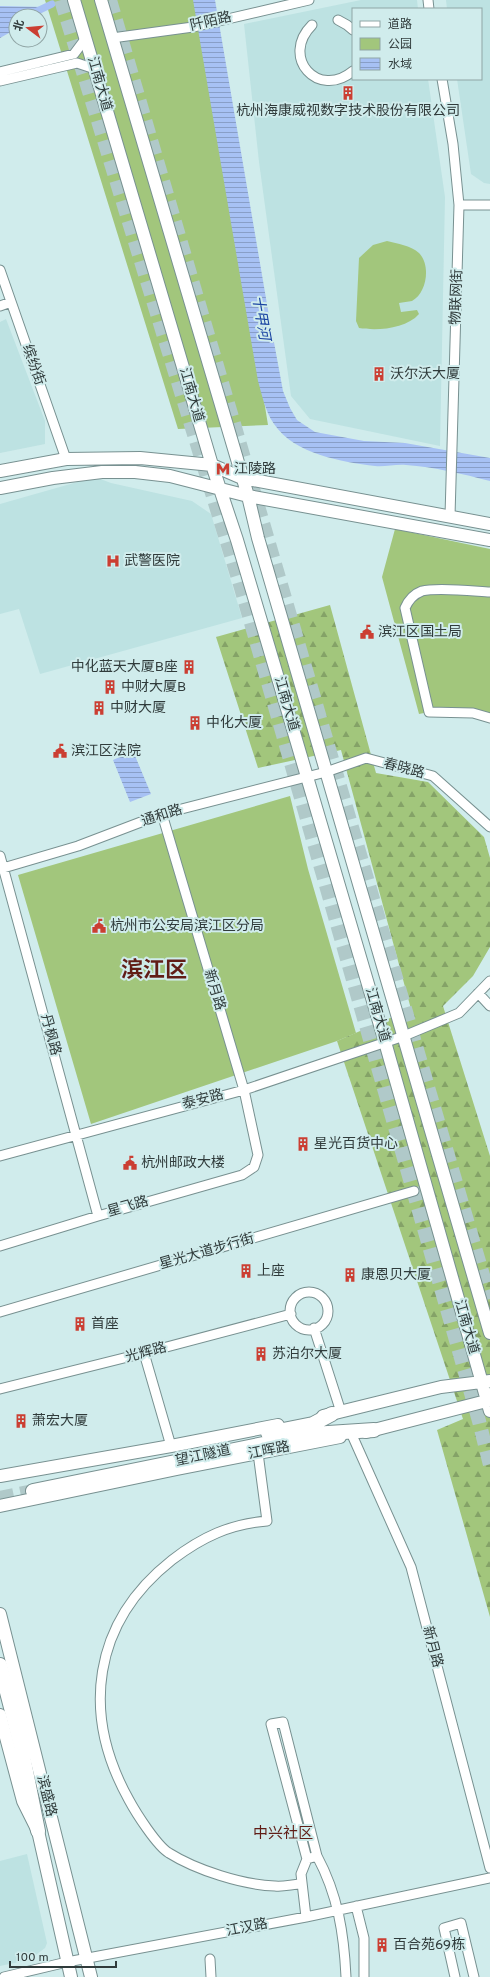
<svg xmlns="http://www.w3.org/2000/svg" width="490" height="1977" font-family="Overpass,'Noto Sans SC',sans-serif">
<defs>
<pattern id="forest-firs" width="22" height="20" patternUnits="userSpaceOnUse"><rect width="22" height="20" fill="#a2c67c"/><path d="M5 1l3.5 6h-7zM16 11l3.5 6h-7z" fill="#84a267"/></pattern>
<pattern id="water-rules" width="6" height="5" patternUnits="userSpaceOnUse"><rect width="6" height="5" fill="#a7c1f4"/><path d="M0 2.5h6" fill="none" stroke="#889ec7"/></pattern>
</defs>
<rect width="100%" height="100%" fill="#d0ecec"/>
<path fill="#bde2e2" d="M 361,0 L 417,0 L 418,9 L 353,9 L 353,79 L 428,79 L 445,197 L 440,446 L 310,419 L 291,396 L 259,162 L 244,24 Z
M 446,0 L 490,0 L 490,184 L 484,183 L 471,174 L 457,79 L 481,79 L 481,9 L 447,9 Z
M 6,319 L 45,421 L 45,444 L 0,453 L 0,322 Z
M 95,477 L 111,483 L 192,501 L 211,514 L 242,618 L 40,674 L 19,609 L 0,614 L 0,504 Z
M 27,1854 L 47,1943 L 45,1948 L 29,1960 L 0,1966 L 0,1861 Z"/>
<path fill="#a2c67c" d="M 45,0 L 199,0 L 268,425 L 178,429 Z
M 387,241 C 398,244 410,245 419,253 C 431,265 427,293 412,301 C 408,302 403,302 399,303 L 401,312 L 417,310 L 419,314 C 406,329 377,331 359,328 L 356,321 L 359,258 L 373,245 Z
M 395,529 L 490,549 L 490,718 L 429,712 L 419,714 L 382,577 Z
M 290,796 L 308,869 L 356,1033 L 337,1041 L 91,1124 L 18,875 Z"/>
<path fill="url(#forest-firs)" d="M 330,605 L 376,773 L 428,782 L 484,837 L 490,858 L 490,947 L 473,976 L 443,1006 L 490,1156 L 490,1617 L 437,1430 L 463,1419 L 337,1041 L 411,1009 L 341,750 L 258,768 L 216,637 Z"/>
<path fill="url(#water-rules)" d="M 193,0 L 215,0 L 268,310 L 283,391 L 290,408 L 297,420 L 315,432 L 364,441 L 405,443 L 490,458 L 490,481 C 463,474 434,467 406,465 C 396,464 385,467 375,466 C 342,462 294,454 274,424 C 265,411 262,395 258,381 Z
M 0,6 L 45,7 L 33,16 L 16,16 L 16,29 L 0,38 Z
M 133,751 L 151,794 L 130,802 L 113,760 Z"/>
<g fill="none" stroke-linecap="round" stroke-linejoin="round">
<path stroke="#a7c1f4" stroke-width="7" d="M 27,16 L 52,4"/>
<path stroke="#b0c9c9" stroke-width="14" stroke-dasharray="14 7" stroke-linecap="butt" d="M 61,0 L 241,588 L 479,1421 L 490,1465
M 110,0 L 490,1299
M 0,1498 L 33,1491"/>
<defs>
<path id="minor" d="M 428,0 L 429,9
M 338,20 L 347,25 L 353,30
M 312,25 C 280,57 318,100 353,71
M 112,38 L 193,27 L 309,0
M 0,72 L 74,54 L 86,38
M 442,79 L 453,144 L 459,205 L 450,516
M 0,81 L 77,63 L 95,69
M 459,205 L 490,205
M 0,270 L 66,459
M 0,306 L 11,302
M 490,592 C 473,591 437,587 422,591 C 414,594 408,601 405,608 L 429,712 L 473,713 L 490,718
M 0,856 L 98,1216
M 0,869 L 78,846 L 162,814 L 326,772 L 366,758 L 433,776 L 490,827
M 478,993 L 490,1006
M 0,1156 L 244,1090 L 404,1036 L 459,1013 L 490,981
M 0,1246 L 98,1216 L 242,1175 L 254,1167 L 258,1155 L 244,1090 L 162,814
M290 1311a19 19 0 1 1 38 0a19 19 0 1 1-38 0Z
M 0,1312 L 414,1191
M 314,1328 L 341,1412
M 144,1353 L 171,1446
M 0,1389 L 144,1353 L 291,1314
M 352,1435 L 411,1567 L 490,1868
M 258,1453 L 267,1521 C 230,1524 202,1537 172,1560 C 92,1623 81,1714 129,1800 C 136,1813 157,1846 169,1853 C 196,1870 243,1885 275,1886 C 284,1887 293,1884 302,1884
M 307,1859 L 271,1724 L 283,1722 L 317,1856
M 356,1906 L 364,1938 L 364,1977
M 306,1917 L 301,1874 L 307,1859 L 317,1856 C 338,1895 344,1934 346,1977
M 210,1959 L 211,1977
M 4,1977 L 67,1962 L 306,1917 L 490,1878
M 455,1977 L 444,1928 L 461,1923 L 474,1977"/>
<path id="major" d="M 74,0 L 212,465 L 237,540 L 275,668 L 385,1042 L 490,1411
M 101,0 L 248,496 L 258,538 L 490,1333
M 0,471 L 66,459 L 140,458 L 212,465 L 242,478 L 490,524
M 0,488 L 53,478 L 102,472 L 135,472 L 170,476 L 248,496 L 490,540
M 323,1416 L 441,1387 L 490,1381
M 366,1432 L 490,1400
M 0,1476 L 171,1446 L 278,1425
M 0,1506 L 177,1469 L 340,1437
M 0,1614 L 91,1977
M 0,1715 L 23,1801 L 38,1831 L 71,1977"/>
<path id="highway" d="M 268,1433 L 313,1424 L 332,1414
M 33,1491 L 313,1434 L 374,1430
M 0,1665 L 21,1746 L 38,1831"/>
</defs>
<use href="#minor" stroke="#789191" stroke-width="11"/>
<use href="#major" stroke="#789191" stroke-width="14"/>
<use href="#highway" stroke="#789191" stroke-width="16"/>
<use href="#minor" stroke="#fff" stroke-width="9"/>
<use href="#major" stroke="#fff" stroke-width="12"/>
<use href="#highway" stroke="#fff" stroke-width="14"/>
</g>
<defs>
<symbol id="building-bare" viewBox="-9 -9 18 18"><path d="M-4-6H4V6H1V3H-1V6H-4ZM-2.5-4.3h1.7v1.8h-1.7ZM.8-4.3h1.7v1.8H.8ZM-2.5-1h1.7V.8h-1.7ZM.8-1h1.7V.8H.8Z" fill="#cb3e32" stroke="#d0ecec" stroke-width="2.5" paint-order="stroke"/></symbol>
<symbol id="metro-bare" viewBox="-9 -9 18 18"><path d="M-5.5 5V-5H-3L0 0L3-5H5.5V5H3V-.5L0 4L-3-.5V5Z" fill="#cb3e32" stroke="#d0ecec" stroke-width="2.5" paint-order="stroke"/></symbol>
<symbol id="hospital-bare" viewBox="-9 -9 18 18"><path d="M-5-5h3v3.5h4V-5h3V5h-3V1.5h-4V5h-3Z" fill="#cb3e32" stroke="#d0ecec" stroke-width="2.5" paint-order="stroke"/></symbol>
<symbol id="civic-bare" viewBox="-9 -9 18 18"><path d="M-.6-6.5H3V-4.5H.6V-3L4-1V1h2V6H-6V1h2V-1L-.6-3ZM-1.2 2.5V6h2.4V2.5Z" fill="#cb3e32" stroke="#d0ecec" stroke-width="2.5" paint-order="stroke"/></symbol>
</defs>
<g fill-rule="evenodd">
<use href="#building-bare" x="338" y="83" width="20" height="20"/>
<use href="#building-bare" x="369" y="364" width="20" height="20"/>
<use href="#metro-bare" x="213" y="459" width="20" height="20"/>
<use href="#hospital-bare" x="103" y="551" width="20" height="20"/>
<use href="#civic-bare" x="357" y="622" width="20" height="20"/>
<use href="#building-bare" x="179" y="657" width="20" height="20"/>
<use href="#building-bare" x="100" y="677" width="20" height="20"/>
<use href="#building-bare" x="89" y="698" width="20" height="20"/>
<use href="#building-bare" x="185" y="713" width="20" height="20"/>
<use href="#civic-bare" x="50" y="741" width="20" height="20"/>
<use href="#civic-bare" x="89" y="916" width="20" height="20"/>
<use href="#building-bare" x="293" y="1134" width="20" height="20"/>
<use href="#civic-bare" x="120" y="1153" width="20" height="20"/>
<use href="#building-bare" x="236" y="1261" width="20" height="20"/>
<use href="#building-bare" x="340" y="1265" width="20" height="20"/>
<use href="#building-bare" x="70" y="1314" width="20" height="20"/>
<use href="#building-bare" x="251" y="1344" width="20" height="20"/>
<use href="#building-bare" x="11" y="1411" width="20" height="20"/>
<use href="#building-bare" x="372" y="1935" width="20" height="20"/>
</g>
<g text-anchor="middle" dominant-baseline="central" stroke-width="4" stroke-linejoin="round" paint-order="stroke">
<g font-size="14" fill="#303b3b" stroke="#d0ecec">
<text transform="translate(211 22) rotate(-13)">阡陌路</text>
<text transform="translate(99 84) rotate(74)">江南大道</text>
<text transform="translate(457 297) rotate(-88)">物联网街</text>
<text transform="translate(33 365) rotate(71)">缤纷街</text>
<text transform="translate(191 395) rotate(74)">江南大道</text>
<text transform="translate(286 704) rotate(74)">江南大道</text>
<text transform="translate(404 769) rotate(15)">春晓路</text>
<text transform="translate(162 816) rotate(-18)">通和路</text>
<text transform="translate(214 990) rotate(73)">新月路</text>
<text transform="translate(377 1015) rotate(74)">江南大道</text>
<text transform="translate(50 1035) rotate(75)">丹枫路</text>
<text transform="translate(203 1100) rotate(-15)">泰安路</text>
<text transform="translate(128 1207) rotate(-16)">星飞路</text>
<text transform="translate(207 1252) rotate(-16)">星光大道步行街</text>
<text transform="translate(466 1327) rotate(74)">江南大道</text>
<text transform="translate(146 1353) rotate(-15)">光辉路</text>
<text transform="translate(269 1451) rotate(-11)">江晖路</text>
<text transform="translate(203 1456) rotate(-12)">望江隧道</text>
<text transform="translate(432 1647) rotate(75)">新月路</text>
<text transform="translate(46 1796) rotate(76)">滨盛路</text>
<text transform="translate(247 1928) rotate(-11)">江汉路</text>
</g>
<g font-size="14" fill="#303b3b" stroke="#d0ecec" text-anchor="start">
<text x="348" y="111" text-anchor="middle">杭州海康威视数字技术股份有限公司</text>
<text x="390" y="374">沃尔沃大厦</text>
<text x="234" y="469">江陵路</text>
<text x="124" y="561">武警医院</text>
<text x="378" y="632">滨江区国土局</text>
<text x="178" y="667" text-anchor="end">中化蓝天大厦B座</text>
<text x="121" y="687">中财大厦B</text>
<text x="110" y="708">中财大厦</text>
<text x="206" y="723">中化大厦</text>
<text x="71" y="751">滨江区法院</text>
<text x="110" y="926">杭州市公安局滨江区分局</text>
<text x="314" y="1144">星光百货中心</text>
<text x="141" y="1163">杭州邮政大楼</text>
<text x="257" y="1271">上座</text>
<text x="361" y="1275">康恩贝大厦</text>
<text x="91" y="1324">首座</text>
<text x="272" y="1354">苏泊尔大厦</text>
<text x="32" y="1421">萧宏大厦</text>
<text x="393" y="1945">百合苑69栋</text>
</g>
<g font-size="15" font-style="italic" fill="#1b45a3" stroke="#d0ecec">
<text transform="translate(260 318) rotate(80)">十甲河</text>
</g>
<g font-size="15" fill="#611d16" stroke="#d0ecec">
<text x="283" y="1834">中兴社区</text>
</g>
<g font-size="22" font-weight="bold" fill="#611d16" stroke="#d0ecec">
<text x="154" y="971">滨江区</text>
</g>
</g>
<rect x="352" y="8" width="130" height="72" fill="#d0ecec" stroke="#90a5a5"/>
<rect x="360" y="21" width="20" height="6" fill="#ffffff" stroke="#90a5a5"/>
<text x="388" y="28" font-size="12" fill="#303b3b">道路</text>
<rect x="360" y="38" width="20" height="12" fill="#a2c67c" stroke="#90a5a5"/>
<text x="388" y="48" font-size="12" fill="#303b3b">公园</text>
<rect x="360" y="58" width="20" height="12" fill="url(#water-rules)" stroke="#90a5a5"/>
<text x="388" y="68" font-size="12" fill="#303b3b">水域</text>
<g transform="translate(28 28) rotate(286)"><circle r="19" fill="#d0ecec" stroke="#90a5a5"/>
<path d="M0-3L7 15L0 10L-7 15Z" fill="#cb3e32"/>
<text y="-6" font-size="11" font-weight="bold" text-anchor="middle" fill="#303b3b">北</text>
</g>
<path d="M10 1961v6h106v-6" fill="none" stroke="#303b3b" stroke-width="2"/>
<text x="16" y="1961" font-size="12" fill="#303b3b" stroke="#d0ecec" stroke-width="3" paint-order="stroke">100 m</text>
</svg>
